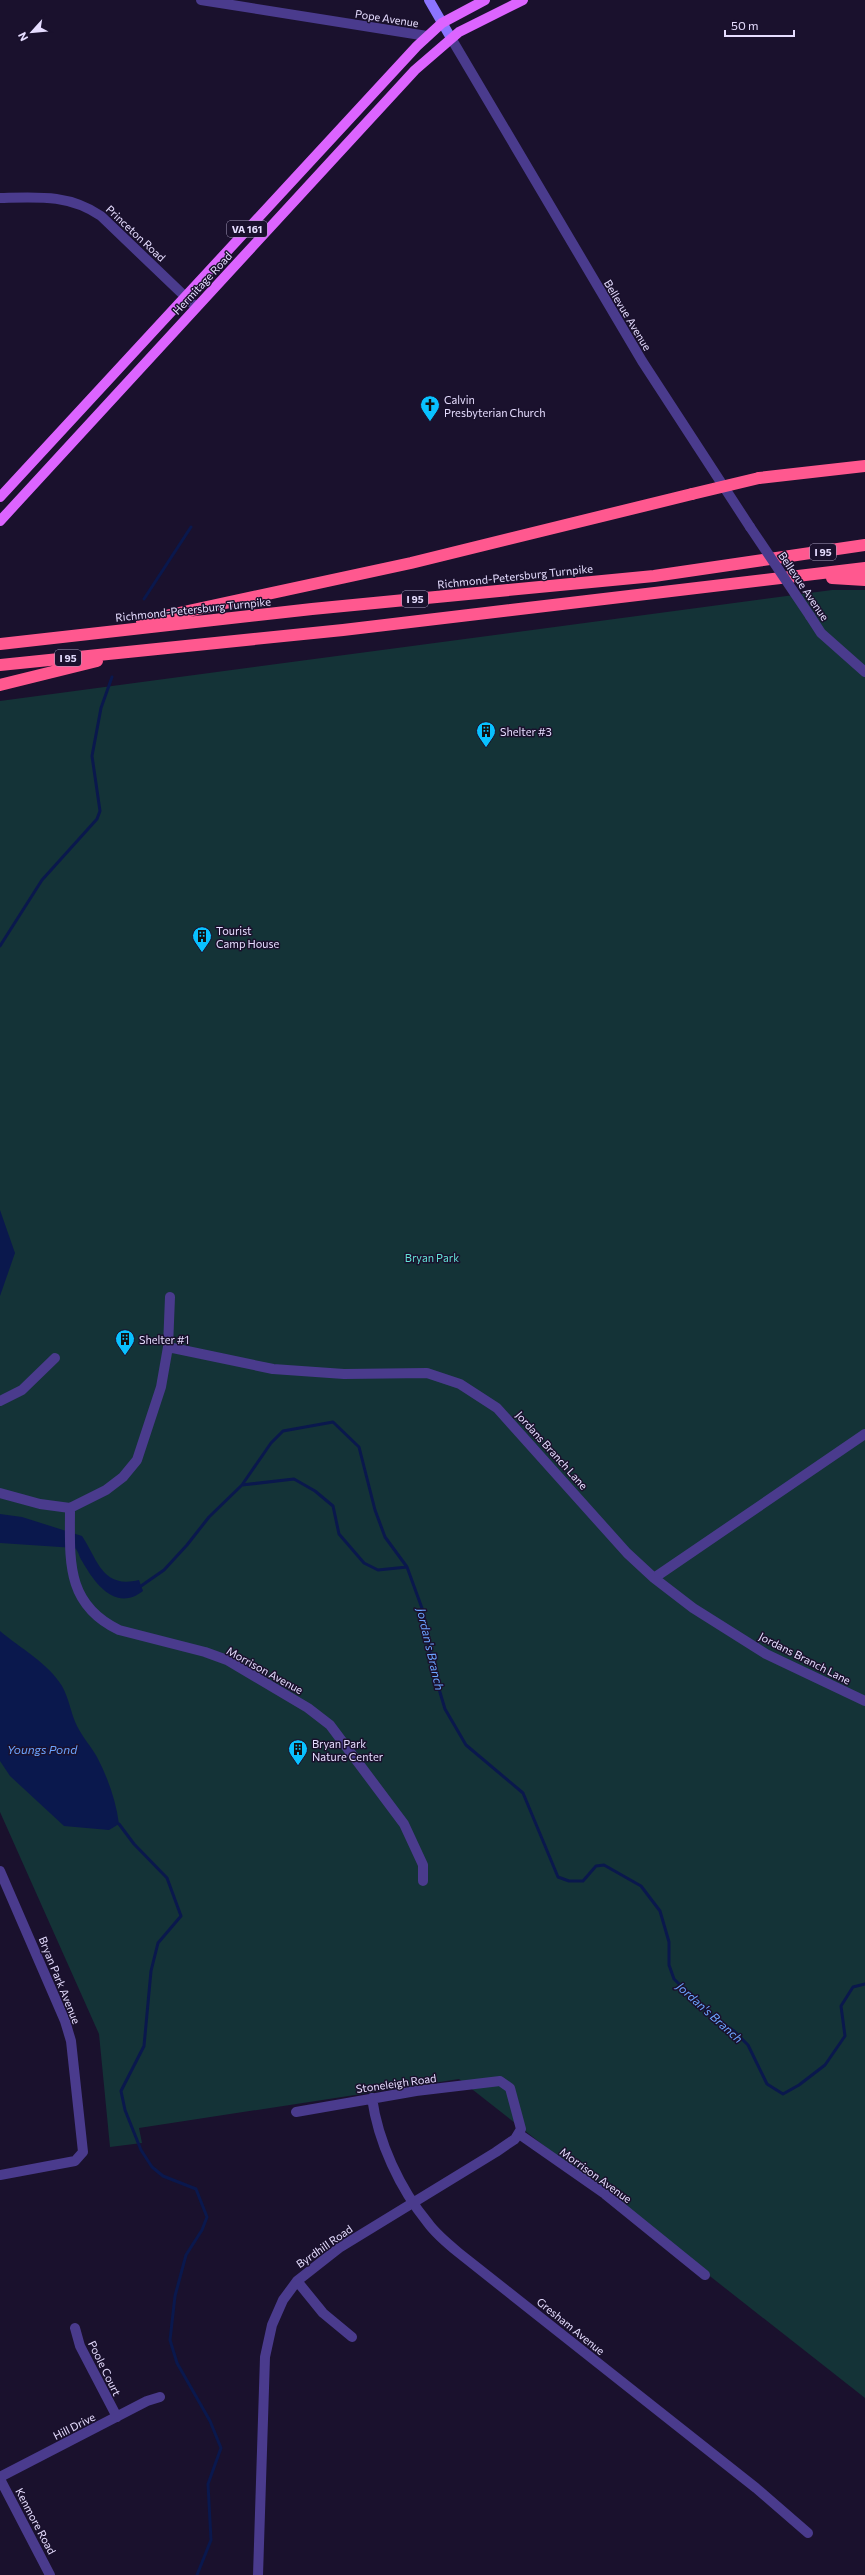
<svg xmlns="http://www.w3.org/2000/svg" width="865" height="2575" font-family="Commissioner,sans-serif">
<rect width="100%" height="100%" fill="#1a112d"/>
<path fill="#143337" d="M 832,590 L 865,590 L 865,2398 L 459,2079 L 139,2128 L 142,2143 L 110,2147 L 99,2034 L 0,1812 L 0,701 Z"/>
<path fill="#0a184d" d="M 0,1210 L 15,1253 L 0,1296 Z
M 0,1514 L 22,1517 L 82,1536 C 98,1560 102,1589 139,1580 L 143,1591 C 116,1612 95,1584 82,1561 C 79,1557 79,1552 75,1548 L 0,1543 Z
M 0,1631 C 20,1648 48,1663 62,1686 C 69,1698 71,1714 77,1726 C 83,1738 91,1746 97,1757 C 108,1778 116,1801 119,1824 L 109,1830 L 64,1826 L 10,1776 L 0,1761 Z"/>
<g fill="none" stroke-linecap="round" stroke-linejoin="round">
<path stroke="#0a184d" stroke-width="3" d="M 144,599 L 191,527
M 0,946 L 42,880 L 97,819 L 100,811 L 92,756 L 101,708 L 112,677
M 242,1485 L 294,1479 L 315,1491 L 333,1506 L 339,1534 L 364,1563 L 378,1570 L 407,1567
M 141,1586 L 164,1570 L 187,1545 L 209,1517 L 242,1485 L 271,1443 L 283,1431 L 333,1422 L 359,1447 L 375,1510 L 385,1537 L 407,1567 L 423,1611 L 433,1669 L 445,1709 L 466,1745 L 523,1793 L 558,1877 L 569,1881 L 583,1881 L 596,1866 L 604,1865 L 641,1886 L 660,1911 L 669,1942 L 669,1965 L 674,1979 L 714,2018 L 734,2031 L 748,2045 L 767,2084 L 783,2094 L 799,2085 L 825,2065 L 845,2036 L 841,2006 L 853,1987 L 865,1984
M 119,1824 L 134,1844 L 167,1878 L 181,1916 L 158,1943 L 151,1971 L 144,2046 L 121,2091 L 125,2110 L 141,2150 L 152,2167 L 163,2176 L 196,2189 L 207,2217 L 202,2230 L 186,2255 L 175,2296 L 170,2340 L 177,2363 L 210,2421 L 221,2448 L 208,2484 L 211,2540 L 197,2575"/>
<path stroke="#4a3b8d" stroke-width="10" d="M 201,0 L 427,36
M 451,38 L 642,361 L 750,527
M 0,198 C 37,197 69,194 101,216 L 196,307
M 810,616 L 821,633 L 865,672
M 168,1347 L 273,1369 L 344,1374 L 427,1373 L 460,1384 L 497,1408 L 627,1553 L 654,1578 L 693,1608 L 766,1654 L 865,1701
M 0,1401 L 22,1390 L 55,1358
M 0,1493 L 40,1504 L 70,1508 L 106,1490 L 123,1477 L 137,1460 L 161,1387 L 168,1347 L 170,1297
M 70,1508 C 70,1560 65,1604 119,1630 L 205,1652 L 227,1660 L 308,1708 L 330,1725 L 404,1824 L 423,1865 L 423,1881
M 654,1578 L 865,1434
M 0,1871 L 65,2021 L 71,2041 L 83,2152 L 75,2161 L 0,2175
M 372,2098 C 378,2142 400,2189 428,2223 C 436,2234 448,2244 459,2253 L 756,2488 L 808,2533
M 519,2134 L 605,2194 L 705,2275
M 297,2281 L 323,2313 L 352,2337
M 75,2328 L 80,2346 L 117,2417
M 0,2477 L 147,2401 L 160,2397
M 0,2479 L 50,2575
M 258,2575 L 265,2357 L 272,2325 L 283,2300 L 297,2281 L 339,2248 L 496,2152 L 515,2139 L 521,2129 L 510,2088 L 500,2081 L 416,2091 L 296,2112"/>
<path stroke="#8c74ff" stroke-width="10" d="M 429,0 L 451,38"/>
<path stroke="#dc64ff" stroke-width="10" d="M 0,497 L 417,46 L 442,23 L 485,0
M 0,521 L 415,70 L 459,32 L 523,0"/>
<path stroke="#ff588f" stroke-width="12" d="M 759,478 L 865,466
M 832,578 L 865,580
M 142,621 L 411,563 L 692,494
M 0,644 L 312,609 L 654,576 L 865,545
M 0,665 L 343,630 L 865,568
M 0,685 L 97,661"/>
<path stroke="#4a3b8d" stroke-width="10" d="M 750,527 L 810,616"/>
<path stroke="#ff588f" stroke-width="12" d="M 692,494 L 759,478"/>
</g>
<defs>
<symbol id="church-pin" viewBox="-11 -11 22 30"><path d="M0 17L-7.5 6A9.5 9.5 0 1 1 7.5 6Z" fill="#09c1ff" stroke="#1a112d"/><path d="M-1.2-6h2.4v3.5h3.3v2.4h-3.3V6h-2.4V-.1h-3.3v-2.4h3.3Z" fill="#111"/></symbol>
<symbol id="building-pin" viewBox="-11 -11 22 30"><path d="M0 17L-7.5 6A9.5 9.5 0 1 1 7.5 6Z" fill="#09c1ff" stroke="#1a112d"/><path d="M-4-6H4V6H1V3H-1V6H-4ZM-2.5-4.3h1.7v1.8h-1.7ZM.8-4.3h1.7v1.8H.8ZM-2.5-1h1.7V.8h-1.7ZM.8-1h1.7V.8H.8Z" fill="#111"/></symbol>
</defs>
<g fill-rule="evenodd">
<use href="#church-pin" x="419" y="394" width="22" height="30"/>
<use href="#building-pin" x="475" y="720" width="22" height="30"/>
<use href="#building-pin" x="191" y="925" width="22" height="30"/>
<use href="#building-pin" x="114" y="1328" width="22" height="30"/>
<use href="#building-pin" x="287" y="1738" width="22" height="30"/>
</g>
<g text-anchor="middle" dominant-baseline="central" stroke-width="3" stroke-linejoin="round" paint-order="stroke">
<g fill="#1a112d" stroke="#a9a0c0" stroke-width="1">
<rect x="227" y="221" width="40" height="16" rx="3"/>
<rect x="810" y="544" width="26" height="16" rx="3"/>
<rect x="402" y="591" width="26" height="16" rx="3"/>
<rect x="55" y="650" width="26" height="16" rx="3"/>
</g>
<g font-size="10" font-weight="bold" fill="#e6ddff">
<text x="247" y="229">VA 161</text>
<text x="823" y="552">I 95</text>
<text x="415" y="599">I 95</text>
<text x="68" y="658">I 95</text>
</g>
<g font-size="11" fill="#e6ddff" stroke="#1a112d">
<text transform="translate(387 18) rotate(9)">Pope Avenue</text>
<text transform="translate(136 233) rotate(43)">Princeton Road</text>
<text transform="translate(202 283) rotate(-47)">Hermitage Road</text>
<text transform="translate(628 315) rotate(59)">Bellevue Avenue</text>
<text transform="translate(515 576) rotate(-6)">Richmond-Petersburg Turnpike</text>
<text transform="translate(804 586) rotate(56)">Bellevue Avenue</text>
<text transform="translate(193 609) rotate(-6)">Richmond-Petersburg Turnpike</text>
<text transform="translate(552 1450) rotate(48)">Jordans Branch Lane</text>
<text transform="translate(805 1658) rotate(27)">Jordans Branch Lane</text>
<text transform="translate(265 1670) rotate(29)">Morrison Avenue</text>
<text transform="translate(60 1980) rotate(68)">Bryan Park Avenue</text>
<text transform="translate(396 2083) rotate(-8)">Stoneleigh Road</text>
<text transform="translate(596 2175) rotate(36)">Morrison Avenue</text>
<text transform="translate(324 2246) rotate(-35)">Byrdhill Road</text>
<text transform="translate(571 2326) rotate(39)">Gresham Avenue</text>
<text transform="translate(105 2368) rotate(64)">Poole Court</text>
<text transform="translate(74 2426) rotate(-27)">Hill Drive</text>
<text transform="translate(36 2521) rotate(62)">Kenmore Road</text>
</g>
<g font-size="11" fill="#e6ddff" stroke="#1a112d" text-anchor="start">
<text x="444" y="399">Calvin<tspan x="444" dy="13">Presbyterian Church</tspan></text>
<text x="500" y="731">Shelter #3</text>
<text x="216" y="930">Tourist<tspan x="216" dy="13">Camp House</tspan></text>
<text x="139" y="1339">Shelter #1</text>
<text x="312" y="1743">Bryan Park<tspan x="312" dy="13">Nature Center</tspan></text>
</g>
<g font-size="11" fill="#64e4d7" stroke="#1a112d">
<text x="432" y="1257">Bryan Park</text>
</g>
<g font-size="12" font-style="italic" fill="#6ba4ff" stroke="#1a112d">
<text transform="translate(431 1649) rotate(77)">Jordan's Branch</text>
<text x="42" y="1749">Youngs Pond</text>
<text transform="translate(710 2012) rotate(42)">Jordan's Branch</text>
</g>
</g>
<g transform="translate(32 32) rotate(243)" stroke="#1a112d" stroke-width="3" paint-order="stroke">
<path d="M0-3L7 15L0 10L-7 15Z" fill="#e6ddff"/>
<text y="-6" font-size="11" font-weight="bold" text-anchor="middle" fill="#e6ddff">N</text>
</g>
<path d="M725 30v6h69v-6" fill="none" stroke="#e6ddff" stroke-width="2"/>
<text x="731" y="30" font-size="12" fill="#e6ddff" stroke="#1a112d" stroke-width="3" paint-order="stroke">50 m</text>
</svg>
